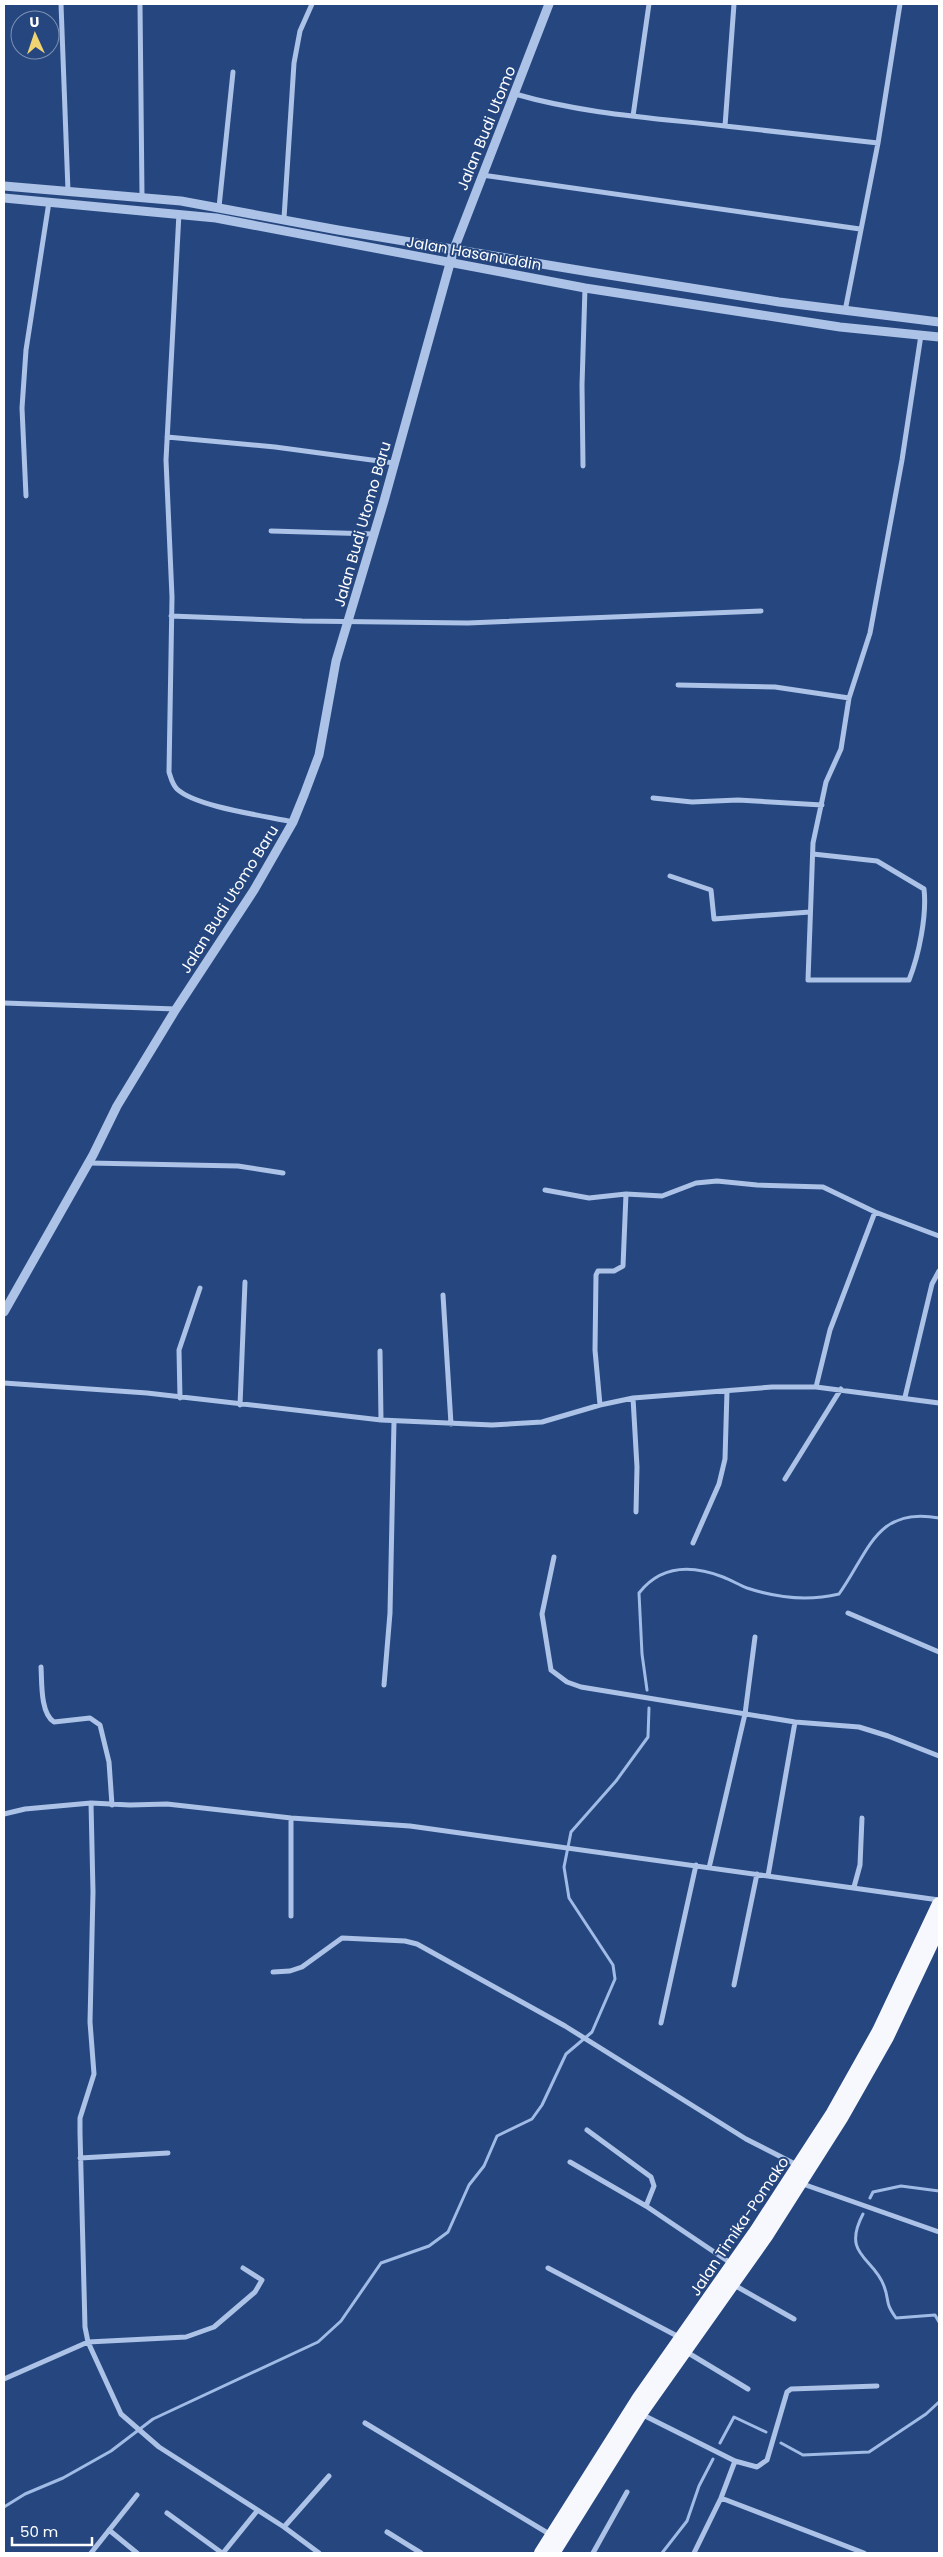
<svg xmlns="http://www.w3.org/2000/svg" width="943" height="2557" font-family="Poppins,sans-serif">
<rect width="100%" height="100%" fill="#25467f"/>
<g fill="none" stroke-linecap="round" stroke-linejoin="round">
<path stroke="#a0bbe6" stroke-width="3" d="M 647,1690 L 642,1654 L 639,1593 C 661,1565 692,1565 723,1577 C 731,1580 739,1585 747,1588 C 777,1598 809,1601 839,1594 C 869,1552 876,1506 939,1518
M 870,2198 L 873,2192 L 901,2186 L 939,2191
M 863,2214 C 841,2256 874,2257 884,2286 C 890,2302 884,2301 896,2318 L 935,2315 L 939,2322
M 720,2443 L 734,2417 L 766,2432
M 781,2443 L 803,2455 L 869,2452 L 926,2414 L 939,2402
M 4,2507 L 25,2494 L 63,2478 L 111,2451 L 153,2419 L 318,2342 L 341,2321 L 381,2263 L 429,2246 L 448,2232 L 469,2185 L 484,2166 L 497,2136 L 532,2119 L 542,2105 L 566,2054 L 592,2032 L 615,1979 L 613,1965 L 569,1898 L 564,1867 L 571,1832 L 616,1781 L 648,1737 L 649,1708
M 662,2553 L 687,2521 L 699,2486 L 713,2459"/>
<path stroke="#acc2e6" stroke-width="5" d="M 61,4 L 68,191
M 140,4 L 142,196
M 515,94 C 584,114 654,118 725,126 L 734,4
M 633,116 L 649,4
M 725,126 L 878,143 L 900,4
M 482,175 L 860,229
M 219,207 L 233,72
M 179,213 L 166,460 L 172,597 L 169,772 C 171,778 172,784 177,789 C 196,807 266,816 293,822
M 284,218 L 294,63 L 300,31 L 312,4
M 845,311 L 878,143
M 167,437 L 275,447 L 394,463
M 583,466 L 582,385 L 585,288
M 26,496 L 22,408 L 26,350 L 49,202
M 271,531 L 374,534
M 171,616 L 302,621 L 468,623 L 761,611
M 678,685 L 775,687 L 849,698
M 653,798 L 692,802 L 738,800 L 822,805
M 813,854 L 877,861 L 924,889 C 927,915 919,955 909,980 L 808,980 L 813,843 L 826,782 L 841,749 L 849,698 L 870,633 L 902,460 L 921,335
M 670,876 L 711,890 L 714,919 L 810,912
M 4,1003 L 176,1009
M 89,1163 L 238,1166 L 283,1173
M 545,1190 L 589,1198 L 626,1194 L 662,1196 L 696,1183 L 717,1181 L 757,1185 L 823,1187 L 875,1212 L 939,1236
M 443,1295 L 451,1424
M 380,1351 L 381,1420
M 4,1383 L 147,1393 L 381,1420 L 492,1425 L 542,1422 L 600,1405 L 633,1398 L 772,1387 L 816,1387 L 939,1403
M 816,1387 L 830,1330 L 875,1212
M 905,1397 L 932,1284 L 939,1271
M 180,1398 L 179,1350 L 200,1288
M 633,1398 L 637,1467 L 636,1512
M 240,1405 L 245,1282
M 600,1405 L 595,1350 L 596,1275 L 598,1271 L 614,1271 L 623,1266 L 626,1194
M 785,1479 L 841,1389
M 693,1543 L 719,1484 L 725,1459 L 727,1391
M 554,1557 L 542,1614 L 551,1670 L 567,1682 L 581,1687 L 795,1722 L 859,1727 L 888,1736 L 939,1756
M 848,1613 L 939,1652
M 41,1667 C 42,1681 40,1713 54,1722 L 90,1718 L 100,1725 L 109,1762 L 112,1805
M 384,1685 L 390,1613 L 394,1421
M 91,1803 L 93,1892 L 90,2022 L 94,2074 L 80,2118 L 80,2133 L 85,2327 L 88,2342 L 121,2414 L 159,2447 L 284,2527 L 319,2553
M 4,1814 L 25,1809 L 91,1803 L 130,1805 L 167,1804 L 291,1818 L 410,1826 L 939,1900
M 709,1868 L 745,1714 L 755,1637
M 768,1876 L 795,1722
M 854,1887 L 860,1865 L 862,1818
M 291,1916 L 291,1818
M 273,1972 L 290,1971 L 302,1967 L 342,1938 L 405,1941 L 417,1944 L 565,2026 L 746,2139 L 797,2165
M 734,1985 L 757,1874
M 661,2023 L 696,1865
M 587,2130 L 651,2177 L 654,2186 L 646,2206
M 80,2158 L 168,2153
M 570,2162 L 646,2206 L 732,2264
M 800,2183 L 939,2232
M 548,2268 L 679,2337
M 734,2285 L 794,2319
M 685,2351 L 748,2389
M 4,2379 L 88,2342 L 186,2337 L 214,2327 L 255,2292 L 262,2280 L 243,2268
M 641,2414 L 735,2461 L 757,2467 L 767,2460 L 787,2392 L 791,2389 L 877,2386
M 365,2423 L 551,2535
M 721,2498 L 864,2553
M 167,2513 L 222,2553
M 284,2527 L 329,2476
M 109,2530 L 137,2553
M 387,2532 L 421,2553
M 91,2553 L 137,2495
M 223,2553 L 257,2511
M 593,2553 L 627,2492
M 694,2553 L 721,2498 L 735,2461"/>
<path stroke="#acc2e6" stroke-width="9" d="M 4,186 L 181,201 L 338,230 L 590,272 L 779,302 L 939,322
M 4,198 L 216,218 L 585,288 L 840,327 L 939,337
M 4,1312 L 93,1155 L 117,1106 L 176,1009 L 254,890 L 293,822 L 304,795 L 319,755 L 336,661 L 384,501 L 454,249 L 549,4"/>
<path stroke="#f6f8fe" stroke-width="14" d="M 541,2553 L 639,2398 L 757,2230 L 833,2113 L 879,2031 L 939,1904
M 553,2553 L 640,2414 L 766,2236 L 841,2118 L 887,2037 L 939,1927"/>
</g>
<g text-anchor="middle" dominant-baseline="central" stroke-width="4" stroke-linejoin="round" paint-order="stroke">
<g font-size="15" fill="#fff" stroke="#25467f">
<text transform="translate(486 128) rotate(-68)">Jalan Budi Utomo</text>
<text transform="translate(474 253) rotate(10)">Jalan Hasanuddin</text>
<text transform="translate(362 524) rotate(-74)">Jalan Budi Utomo Baru</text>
<text transform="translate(229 899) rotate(-58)">Jalan Budi Utomo Baru</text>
<text transform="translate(739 2226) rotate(-56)">Jalan Timika-Pomako</text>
</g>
</g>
<rect width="943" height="2557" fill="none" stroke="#ffffff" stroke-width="10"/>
<g transform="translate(35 35) rotate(357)"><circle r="24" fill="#25467f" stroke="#7c90b2"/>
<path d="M0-4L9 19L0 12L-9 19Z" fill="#efd471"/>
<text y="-8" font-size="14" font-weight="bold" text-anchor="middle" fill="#ffffff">U</text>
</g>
<path d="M12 2537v8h80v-8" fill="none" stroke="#ffffff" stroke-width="2.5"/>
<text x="20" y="2537" font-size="15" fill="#ffffff" stroke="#25467f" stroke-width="4" paint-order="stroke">50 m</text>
</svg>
